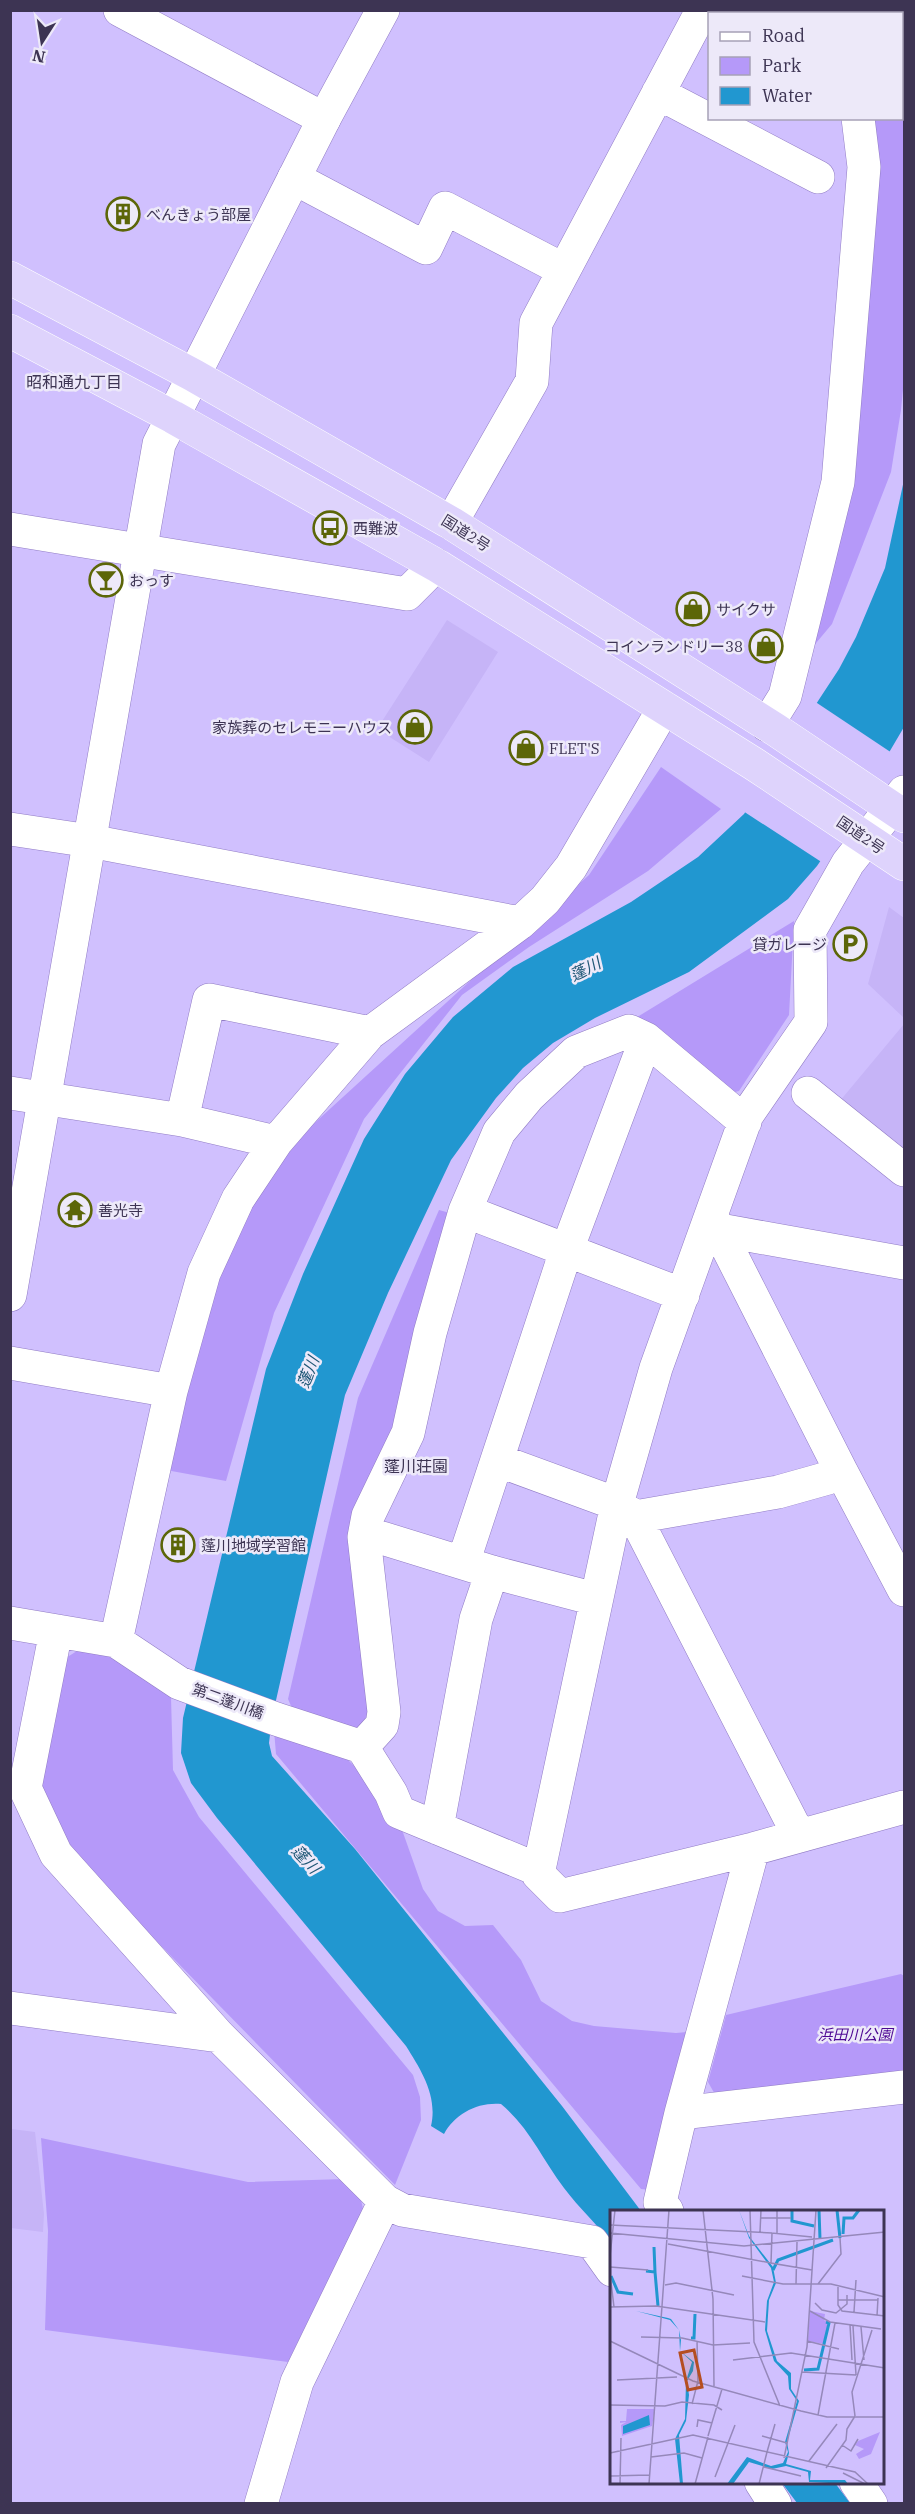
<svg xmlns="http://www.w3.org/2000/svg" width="915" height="2514" font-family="'IBM Plex Serif','Noto Sans JP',serif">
<rect width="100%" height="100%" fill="#d0c0fe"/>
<path fill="#c6b4f7" d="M 447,620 L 498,652 L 429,762 L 377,729 Z
M 889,907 L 904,918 L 904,1018 L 868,984 Z
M 904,1024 L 904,1157 L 839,1102 Z
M 11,2129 L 35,2132 L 44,2214 L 43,2232 L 11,2228 Z"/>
<path fill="#b599f9" d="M 854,11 L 904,11 L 904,379 L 901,410 L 891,472 L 832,624 L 806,655 L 868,119 L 902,118 L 902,14 L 855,13 Z
M 661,767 L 721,809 L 648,871 L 529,947 L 462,995 L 364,1119 L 274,1313 L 226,1481 L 166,1470 L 212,1285 L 274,1160 L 481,971 L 589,875 Z
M 794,921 L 789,1015 L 739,1091 L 723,1095 L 634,1019 Z
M 439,1210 L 450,1213 L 397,1430 L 355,1525 L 372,1717 L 353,1736 L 295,1715 L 288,1699 L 358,1398 Z
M 77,1651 L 112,1655 L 171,1697 L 173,1770 L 199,1817 L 413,2075 L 420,2097 L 421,2120 L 395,2185 L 78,1861 L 39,1781 L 61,1661 Z
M 274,1730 L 348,1760 L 375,1786 L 401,1827 L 423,1889 L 438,1911 L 465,1926 L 493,1925 L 521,1960 L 541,2001 L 572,2021 L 594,2026 L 676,2033 L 687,2032 L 652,2190 L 641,2189 L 276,1754 Z
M 901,1974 L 904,1976 L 904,2076 L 717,2098 L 708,2082 L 726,2015 Z
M 41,2138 L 248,2182 L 345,2179 L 360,2195 L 363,2209 L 288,2362 L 45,2330 L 48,2231 Z"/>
<path fill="#2197d0" d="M 904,480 L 904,727 L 857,807 L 817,866 L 788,899 L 689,972 L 595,1018 L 553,1043 L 523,1068 L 496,1098 L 451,1160 L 388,1293 L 345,1395 L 272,1718 L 269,1743 L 272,1756 L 355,1849 L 562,2106 L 641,2211 L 612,2211 L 612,2244 C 597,2224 579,2208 564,2188 C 542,2159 529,2127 501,2104 C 477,2102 455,2114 444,2134 L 431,2126 C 438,2096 421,2070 406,2046 L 217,1818 L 191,1783 L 181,1753 L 183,1718 L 266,1369 L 303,1274 L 364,1139 L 405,1074 L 453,1017 L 513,967 L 631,902 L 698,857 L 744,814 L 839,669 L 856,637 L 885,568 Z
M 782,2483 L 835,2483 L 850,2503 L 797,2503 Z"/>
<path fill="#d0c0fe" d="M 814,701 L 892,753 L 859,809 L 823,863 L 743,811 Z"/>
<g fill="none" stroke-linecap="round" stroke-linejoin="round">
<defs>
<path id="minor" d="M 120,10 L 324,119
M 843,10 L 843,14
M 658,93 L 818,177
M 294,178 L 426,248 L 445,208 L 564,270
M 451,523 L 532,381 L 536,323 L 697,20
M 10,529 L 407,594 L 436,565
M 767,725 L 785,696 L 838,482 L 864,167 L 858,118
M 904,792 L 848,863 L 810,930 L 811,1022 L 747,1115 L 656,1368 L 617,1504 L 538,1874 L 560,1896 L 753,1849 L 904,1807
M 10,829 L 90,841 L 520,923
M 10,1093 L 182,1120 L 276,1142
M 808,1093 L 904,1170
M 182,1120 L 209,1000 L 370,1033
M 465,1211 L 683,1295
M 712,1217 L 841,1471 L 904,1590
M 720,1230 L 904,1263
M 10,1363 L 171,1391
M 497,1460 L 617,1504 L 635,1517 L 799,1836
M 635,1517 L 778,1492 L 828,1478 L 841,1471
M 382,1538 L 492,1572 L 595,1599
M 463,1563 L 562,1263 L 646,1039
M 10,1623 L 116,1641 L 179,1683 L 276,1719 L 362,1747
M 56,1631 L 25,1788 L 56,1854 L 219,2036 L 385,2201 L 402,2210 L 592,2242 L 612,2270
M 116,1641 L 171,1391 L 204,1273 L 238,1199 L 276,1142 L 370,1033 L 520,923 L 545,900 L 571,867 L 664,708
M 437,1828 L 476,1619 L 492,1572
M 539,1870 L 399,1812 L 391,1793 L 362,1747 L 382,1725 L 384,1712 L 364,1537 L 368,1516 L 408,1433 L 430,1333 L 465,1211 L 499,1132 L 529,1096 L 576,1052 L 629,1031 L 646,1039 L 745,1122
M 10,2008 L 219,2036
M 681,2113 L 904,2087
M 667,2211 L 660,2202 L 681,2113 L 753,1849
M 761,2482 L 775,2504
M 856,2482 L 871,2504
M 261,2504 L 297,2382 L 385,2201"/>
<path id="tertiary" d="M 10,1295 L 159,444 L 324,119 L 383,10"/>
<path id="trunk" d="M 10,278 L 193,375 L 451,523 L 776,730 L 904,816
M 10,331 L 173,417 L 436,565 L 754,764 L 904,864"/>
</defs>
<use href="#minor" stroke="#917cc5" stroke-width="34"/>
<use href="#tertiary" stroke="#917cc5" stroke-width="34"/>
<use href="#trunk" stroke="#fff" stroke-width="34"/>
<use href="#minor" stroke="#fff" stroke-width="33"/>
<use href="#tertiary" stroke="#fff" stroke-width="33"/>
<use href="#trunk" stroke="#ded3fc" stroke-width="33"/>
</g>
<defs>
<symbol id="building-ring" viewBox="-11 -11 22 22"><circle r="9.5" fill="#ede9f9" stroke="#5c6608" stroke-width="1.5"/><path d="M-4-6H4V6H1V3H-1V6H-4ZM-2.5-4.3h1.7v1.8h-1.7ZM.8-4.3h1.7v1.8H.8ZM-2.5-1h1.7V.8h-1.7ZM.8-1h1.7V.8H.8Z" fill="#5c6608"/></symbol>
<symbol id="bus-ring" viewBox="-11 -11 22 22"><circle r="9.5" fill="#ede9f9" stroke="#5c6608" stroke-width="1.5"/><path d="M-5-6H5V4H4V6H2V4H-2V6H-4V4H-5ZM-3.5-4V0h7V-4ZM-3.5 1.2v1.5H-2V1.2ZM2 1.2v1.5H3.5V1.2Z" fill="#5c6608"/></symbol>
<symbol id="bar-ring" viewBox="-11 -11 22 22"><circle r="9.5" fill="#ede9f9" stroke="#5c6608" stroke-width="1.5"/><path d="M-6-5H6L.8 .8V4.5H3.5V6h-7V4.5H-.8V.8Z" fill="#5c6608"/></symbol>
<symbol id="shop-ring" viewBox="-11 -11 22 22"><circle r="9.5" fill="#ede9f9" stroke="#5c6608" stroke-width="1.5"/><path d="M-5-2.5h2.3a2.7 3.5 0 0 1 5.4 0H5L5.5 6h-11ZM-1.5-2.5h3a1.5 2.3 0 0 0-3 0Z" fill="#5c6608"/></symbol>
<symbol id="parking-ring" viewBox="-11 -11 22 22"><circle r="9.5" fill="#ede9f9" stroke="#5c6608" stroke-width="1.5"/><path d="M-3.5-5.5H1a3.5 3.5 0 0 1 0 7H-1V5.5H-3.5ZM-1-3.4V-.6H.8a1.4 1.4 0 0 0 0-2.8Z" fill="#5c6608"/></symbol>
<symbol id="temple-ring" viewBox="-11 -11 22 22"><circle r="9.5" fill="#ede9f9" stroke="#5c6608" stroke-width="1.5"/><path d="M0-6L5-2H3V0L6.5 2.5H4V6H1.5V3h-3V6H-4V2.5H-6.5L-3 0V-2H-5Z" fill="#5c6608"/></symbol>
</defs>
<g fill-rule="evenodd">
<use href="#building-ring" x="104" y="195" width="38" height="38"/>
<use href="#bus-ring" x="311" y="509" width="38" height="38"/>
<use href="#bar-ring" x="87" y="561" width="38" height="38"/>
<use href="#shop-ring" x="674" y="590" width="38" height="38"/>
<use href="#shop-ring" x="747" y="627" width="38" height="38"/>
<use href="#shop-ring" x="396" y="708" width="38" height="38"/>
<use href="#shop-ring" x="507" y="729" width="38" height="38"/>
<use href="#parking-ring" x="831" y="925" width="38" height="38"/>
<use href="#temple-ring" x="56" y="1191" width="38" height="38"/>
<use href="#building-ring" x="159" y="1526" width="38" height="38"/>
</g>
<g text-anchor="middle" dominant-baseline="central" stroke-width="5" stroke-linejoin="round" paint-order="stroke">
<g font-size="15" fill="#3d3453" stroke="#ede9f9" text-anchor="start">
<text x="146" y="214">べんきょう部屋</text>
<text x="353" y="528">西難波</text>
<text x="129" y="580">おっす</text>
<text x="716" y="609">サイクサ</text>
<text x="743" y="646" text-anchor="end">コインランドリー38</text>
<text x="392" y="727" text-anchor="end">家族葬のセレモニーハウス</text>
<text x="549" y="748">FLET'S</text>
<text x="827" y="944" text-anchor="end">貸ガレージ</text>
<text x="98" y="1210">善光寺</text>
<text x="201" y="1545">蓬川地域学習館</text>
</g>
<g font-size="15" fill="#3d3453" stroke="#ede9f9">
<text transform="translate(466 533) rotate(32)">国道2号</text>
<text transform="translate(861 835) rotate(34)">国道2号</text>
<text transform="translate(228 1701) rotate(20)">第二蓬川橋</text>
</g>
<g font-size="15" font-style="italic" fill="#4d0793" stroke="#ede9f9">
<text x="855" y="2034">浜田川公園</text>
</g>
<g font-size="16" fill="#3d3453" stroke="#ede9f9">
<text x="74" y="382">昭和通九丁目</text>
<text x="416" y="1466">蓬川荘園</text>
</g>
<g font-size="16" font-style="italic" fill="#205776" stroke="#ede9f9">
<text transform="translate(585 969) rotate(-27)">蓬川</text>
<text transform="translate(308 1372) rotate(-69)">蓬川</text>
<text transform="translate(306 1859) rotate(47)">蓬川</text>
</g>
</g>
<g transform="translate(610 2210)">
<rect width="274" height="274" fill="#d0c0fe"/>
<path d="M 200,101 L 215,104 L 214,110 L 219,113 L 214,134 L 198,131 ZM 17,199 L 45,199 L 42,216 L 12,226 L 11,215 L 16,212 L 10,213 L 10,211 L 16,211 ZM 270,222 L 261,244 L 249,249 L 246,244 L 254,239 L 245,235 L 248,231 Z" fill="#b599f9"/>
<path d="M 129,0 L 139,26 L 163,57 L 166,73 L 159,90 L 157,121 L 167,151 L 181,163 L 181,179 L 189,191 L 177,232 L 179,243 L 176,254 L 201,261 L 200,270 L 235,270 L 238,274 L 199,272 L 198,262 L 176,256 L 162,259 L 139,252 L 123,274 L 117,274 L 137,247 L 161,256 L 173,253 L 178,242 L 175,232 L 187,191 L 179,179 L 178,166 L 164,151 L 155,120 L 157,91 L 164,72 L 161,58 L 139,28 ZM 26,101 L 58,108 L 61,109 L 69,120 L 71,130 L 70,141 L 84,152 L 83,161 L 77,171 L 79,185 L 76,211 L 69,225 L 73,274 L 70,274 L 65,229 L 75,209 L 76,171 L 82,152 L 70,141 L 69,120 L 60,110 ZM 39,205 L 40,215 L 13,224 L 13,216 Z" fill="#2197d0"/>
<path fill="none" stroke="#2197d0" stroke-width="3" d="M 182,0 L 182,11 L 204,16M 209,0 L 210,29M 227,0 L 230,28M 233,24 L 234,8 L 243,8 L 249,0M 44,37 L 45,62M 163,60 L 168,50 L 223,30M 36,61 L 45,62 L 48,96M 1,66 L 8,82 L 23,84M 81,128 L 84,128 L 85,104M 194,160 L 208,159 L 219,113 L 216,112"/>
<path fill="none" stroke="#9588ba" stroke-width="1.5" d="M 93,0 L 103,89 L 104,176M 140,0 L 144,132 L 170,196M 151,8 L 181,8M 0,15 L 162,23M 150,22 L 151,0M 0,23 L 134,36 L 275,22M 167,23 L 167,0M 58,34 L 161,53M 0,46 L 5,0M 0,57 L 38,60M 202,60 L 161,53 L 162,23 L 202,27M 0,64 L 4,97M 132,66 L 173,74 L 221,74 L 275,87M 186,74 L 187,32M 208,74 L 231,44 L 230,28M 55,75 L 66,73 L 124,85M 228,77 L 228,95 L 232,101 L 275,106M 228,90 L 268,90M 205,93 L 212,100 L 226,103 L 237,94 L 237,85M 0,97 L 46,96 L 155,112M 200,101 L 220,112 L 271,119M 244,102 L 246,70M 267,106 L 268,88M 240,115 L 242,150M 243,116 L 246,165M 251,117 L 254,150M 31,127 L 72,128 L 103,135 L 140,133M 0,131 L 83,171 L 191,201 L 217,207 L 275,207M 197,131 L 229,139M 123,150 L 181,143 L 275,158M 192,162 L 246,165M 7,170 L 67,167M 82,194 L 88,171 L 87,131M 0,195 L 55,196 L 72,192 L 104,195 L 112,200M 208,205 L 225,113M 245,206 L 242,182 L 262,120M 87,217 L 88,210 L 102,213M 98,226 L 112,179M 152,226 L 177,233M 232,235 L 241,241 L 248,229M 157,242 L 165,214M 0,243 L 83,225 L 245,262 L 258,274M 41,247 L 74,243 L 92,248M 174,248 L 197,137 L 206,0M 199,251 L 227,214M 154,257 L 191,266M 216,258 L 236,230 L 237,219 L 245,206M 233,263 L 255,274M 0,266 L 39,265M 105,267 L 125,215M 10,274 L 11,228M 39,274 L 59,0M 85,274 L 98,227M 149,274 L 157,242"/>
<path fill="#b54e21" fill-opacity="0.15" stroke="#b54e21" stroke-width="3" d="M 84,140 L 92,177 L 78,180 L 70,143 Z"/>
<rect width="274" height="274" fill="none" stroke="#3d3453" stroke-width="3"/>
</g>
<rect width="915" height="2514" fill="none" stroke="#3d3453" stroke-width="24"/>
<rect x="708" y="12" width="195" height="108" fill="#ede9f9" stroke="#a7a1b7" stroke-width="1.5"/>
<rect x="720" y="32" width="30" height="9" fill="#ffffff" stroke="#a7a1b7" stroke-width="1.5"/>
<text x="762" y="42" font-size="18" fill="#3d3453">Road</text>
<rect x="720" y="57" width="30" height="18" fill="#b599f9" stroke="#a7a1b7" stroke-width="1.5"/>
<text x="762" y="72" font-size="18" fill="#3d3453">Park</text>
<rect x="720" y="87" width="30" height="18" fill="#2197d0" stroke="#a7a1b7" stroke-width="1.5"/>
<text x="762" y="102" font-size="18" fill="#3d3453">Water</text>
<g transform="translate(42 42) rotate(192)" stroke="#ede9f9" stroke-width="4.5" paint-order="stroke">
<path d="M0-4.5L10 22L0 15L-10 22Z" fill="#3d3453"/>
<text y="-9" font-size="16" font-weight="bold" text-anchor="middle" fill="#3d3453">N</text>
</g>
</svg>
